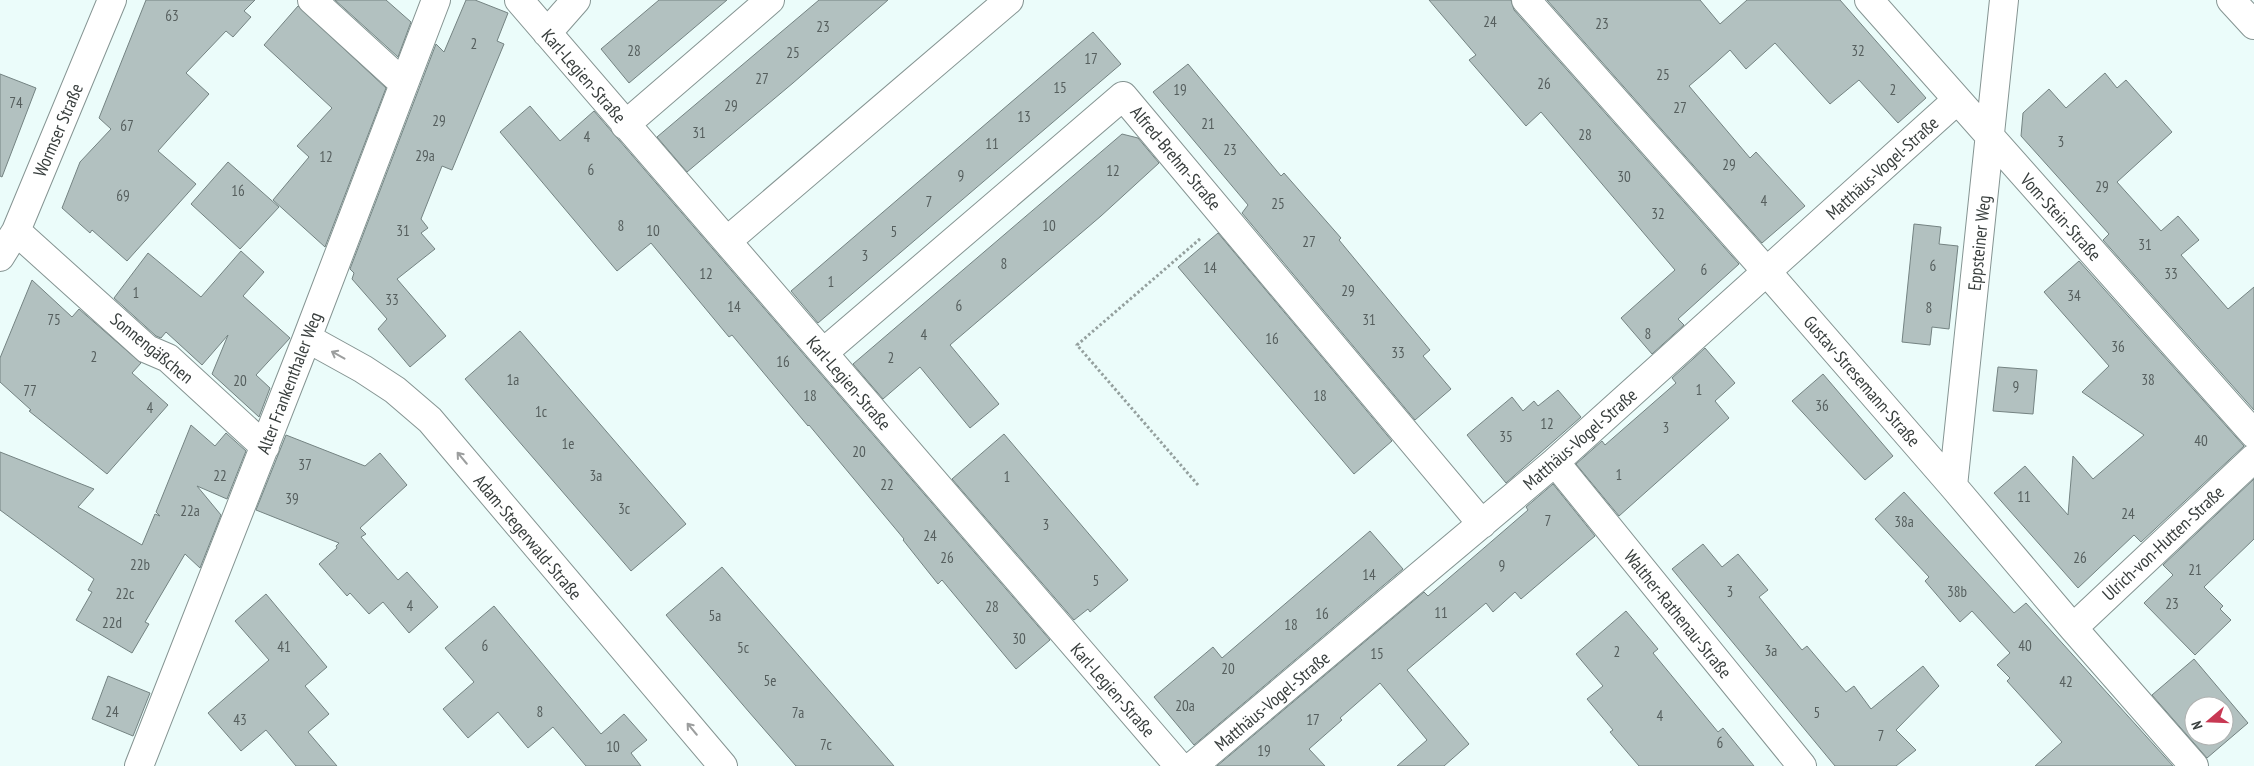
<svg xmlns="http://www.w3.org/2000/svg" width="2254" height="766" font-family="'PT Sans Narrow',sans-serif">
<rect width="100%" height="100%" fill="#ebfcfa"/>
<path fill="#b2c1c0" stroke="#748382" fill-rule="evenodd" d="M 146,0 L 255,0 L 244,11 L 251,17 L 233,37 L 226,31 L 186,73 L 209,94 L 158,151 L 196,184 L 127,261 L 92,230 L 90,233 L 62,208 L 80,162 L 111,129 L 99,118 Z
M 335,0 L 386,0 L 411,22 L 398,57 Z
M 466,0 L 475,0 L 508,13 L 497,41 L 504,44 L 452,170 L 442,166 L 421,219 L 428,228 L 421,233 L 435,249 L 397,279 L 446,336 L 410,367 L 378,329 L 387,319 L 352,279 L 354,273 L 350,269 L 436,44 L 444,52 Z
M 659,0 L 727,0 L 629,83 L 601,49 Z
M 819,0 L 888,0 L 793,83 L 687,172 L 657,137 Z
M 1429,0 L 1511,0 L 1514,10 L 1739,264 L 1678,319 L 1684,325 L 1652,354 L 1621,318 L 1675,270 L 1541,112 L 1526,126 L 1469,60 L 1476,55 Z
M 1547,0 L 1700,0 L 1720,24 L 1747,0 L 1840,0 L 1926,98 L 1898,123 L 1859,80 L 1830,104 L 1775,43 L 1746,69 L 1730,50 L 1709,69 L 1689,86 L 1750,158 L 1756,152 L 1805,206 L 1762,243 Z
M 298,6 L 386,88 L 325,247 L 273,200 L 309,157 L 297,146 L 332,108 L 264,45 Z
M 1093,32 L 1121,64 L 818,323 L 791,291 Z
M 1188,64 L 1281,176 L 1284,173 L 1341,238 L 1339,240 L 1430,350 L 1423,356 L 1451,389 L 1415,420 L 1242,213 L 1248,205 L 1153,92 Z
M 2105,73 L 2117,88 L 2126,80 L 2172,132 L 2117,182 L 2161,231 L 2178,216 L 2199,240 L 2181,255 L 2228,309 L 2254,287 L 2254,410 L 2103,240 L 2109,234 L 2021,136 L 2023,113 L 2049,89 L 2066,108 Z
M 0,74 L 36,88 L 2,177 L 0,176 Z
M 530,106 L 560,141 L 594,111 L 1050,640 L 1016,669 L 942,580 L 938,584 L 903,540 L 904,539 L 809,425 L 808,426 L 732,335 L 729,337 L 651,243 L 617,271 L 500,132 Z
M 1122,134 L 1138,138 L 1159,163 L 1101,216 L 950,345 L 999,404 L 970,428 L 920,367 L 883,399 L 853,364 Z
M 228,162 L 279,207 L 240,249 L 191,204 Z
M 1914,224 L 1941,227 L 1939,244 L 1958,246 L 1949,329 L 1932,327 L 1930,345 L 1902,342 Z
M 1218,233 L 1392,441 L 1354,474 L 1178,267 Z
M 241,251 L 264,272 L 243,296 L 290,338 L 256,375 L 270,388 L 259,417 L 212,374 L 228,335 L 202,365 L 166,332 L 161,338 L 156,336 L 114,298 L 148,253 L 201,297 Z
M 2079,261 L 2244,446 L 2141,542 L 2134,535 L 2078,588 L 1994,493 L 2025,466 L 2068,515 L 2073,456 L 2093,479 L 2144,435 L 2082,392 L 2109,366 L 2044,292 Z
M 32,280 L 72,317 L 79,309 L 141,363 L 132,373 L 168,405 L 107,474 L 29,411 L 31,410 L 0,382 L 0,358 Z
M 520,331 L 686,524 L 631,571 L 465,379 Z
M 1705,348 L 1735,383 L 1715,401 L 1729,418 L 1619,516 L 1576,464 L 1602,441 L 1605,445 L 1676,383 L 1672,378 Z
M 1998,367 L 2037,370 L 2033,414 L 1993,411 Z
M 1823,374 L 1893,456 L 1865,480 L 1792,401 Z
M 1558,390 L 1581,417 L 1506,483 L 1467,435 L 1512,397 L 1523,411 L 1534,401 L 1538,406 Z
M 191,425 L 215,446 L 226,433 L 246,451 L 227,499 L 197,486 L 221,515 L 200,568 L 185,554 L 145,622 L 149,624 L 132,653 L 76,620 L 92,592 L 88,590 L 94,579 L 0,510 L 0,452 L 94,489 L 78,507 L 142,545 L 155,514 L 160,516 L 156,512 Z
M 1004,434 L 1128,580 L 1090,612 L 1088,609 L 1074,620 L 952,479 Z
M 286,435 L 365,466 L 380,453 L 407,485 L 360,528 L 366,534 L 361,537 L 398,580 L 407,572 L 438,607 L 409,633 L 383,602 L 369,614 L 350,593 L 347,596 L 319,564 L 337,548 L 336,546 L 339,543 L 256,510 Z
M 2254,479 L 2254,539 L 2204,587 L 2223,606 L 2220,609 L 2231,620 L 2195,655 L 2144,603 L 2173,575 L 2163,565 Z
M 1553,484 L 1595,536 L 1521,599 L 1515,592 L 1493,612 L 1486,603 L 1407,670 L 1469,744 L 1444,766 L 1397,766 L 1427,740 L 1380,683 L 1340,718 L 1342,720 L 1309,749 L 1325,766 L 1217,766 L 1424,592 L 1428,596 L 1470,560 L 1528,510 L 1526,507 Z
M 1904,492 L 2014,613 L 2026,603 L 2173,766 L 2035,766 L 2062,742 L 2007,681 L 2010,678 L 1997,665 L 2010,653 L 1972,611 L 1960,622 L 1925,581 L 1929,577 L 1875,519 Z
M 1370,531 L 1403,569 L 1194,745 L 1154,697 L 1213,647 L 1222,658 Z
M 1703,544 L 1722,567 L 1738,554 L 1768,590 L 1759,597 L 1802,650 L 1807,646 L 1846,692 L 1854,686 L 1871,709 L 1923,666 L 1939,686 L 1896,730 L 1916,750 L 1896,766 L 1835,766 L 1672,569 Z
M 722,567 L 875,744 L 894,766 L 796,766 L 749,712 L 666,615 Z
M 266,594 L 327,667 L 305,686 L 329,714 L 308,732 L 337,766 L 296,766 L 266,730 L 241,751 L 208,713 L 269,660 L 235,621 Z
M 494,606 L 601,734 L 624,714 L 647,740 L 631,753 L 641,766 L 586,766 L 553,727 L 528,748 L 498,712 L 468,738 L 443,709 L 474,682 L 445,648 Z
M 1626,611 L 1658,649 L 1653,653 L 1718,732 L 1723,728 L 1754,766 L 1639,766 L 1610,732 L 1613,730 L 1587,699 L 1603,686 L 1576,654 Z
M 2194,659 L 2248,723 L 2207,758 L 2152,695 ZM 2194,706 L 2224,706 L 2224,736 L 2194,736 Z
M 108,676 L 150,693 L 133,736 L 92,719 Z"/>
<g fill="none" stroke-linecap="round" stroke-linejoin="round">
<defs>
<path id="minor" d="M 312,0 L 403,83
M 519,0 L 1179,766
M 1526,0 L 1767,272 L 1953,486 L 2073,628 L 2194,766
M 1869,0 L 2254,434
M 2231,0 L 2254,25
M 547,33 L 576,0
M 625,125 L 770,0
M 16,231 L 147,349 L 168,358 L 265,447
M 727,241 L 1009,0
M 0,257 L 16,231 L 112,0
M 307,338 L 363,369 L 395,390 L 430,420 L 723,766
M 823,353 L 1123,96 L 1482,524
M 1555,462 L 1802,766
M 1953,486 L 2004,0
M 2073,628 L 2254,458
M 139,766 L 307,338 L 436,0
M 1193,766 L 1555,462 L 1957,100"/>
</defs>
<use href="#minor" stroke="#859492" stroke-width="30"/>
<path stroke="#94a09e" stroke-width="3" stroke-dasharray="2.5 2.5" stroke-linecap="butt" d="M 1198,485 L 1077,345 L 1201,238"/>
<use href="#minor" stroke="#fff" stroke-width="28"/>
</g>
<defs><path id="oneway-shaft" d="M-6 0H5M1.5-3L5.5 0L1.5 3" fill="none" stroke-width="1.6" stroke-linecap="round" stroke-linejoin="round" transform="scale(1.25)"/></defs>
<g stroke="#9c9e9e">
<use href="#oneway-shaft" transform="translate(338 355) rotate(-151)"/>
<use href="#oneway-shaft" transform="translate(462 458) rotate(-130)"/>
<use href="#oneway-shaft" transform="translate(692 729) rotate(-130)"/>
</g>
<g text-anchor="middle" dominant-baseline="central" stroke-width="4" stroke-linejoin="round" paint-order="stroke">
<g font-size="15" fill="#565f5e">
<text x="172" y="15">63</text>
<text x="1490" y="21">24</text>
<text x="1602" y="23">23</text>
<text x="823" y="26">23</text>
<text x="474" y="43">2</text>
<text x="634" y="50">28</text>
<text x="1858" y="50">32</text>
<text x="793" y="52">25</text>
<text x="1091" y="58">17</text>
<text x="1663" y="74">25</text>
<text x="762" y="78">27</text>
<text x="1544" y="83">26</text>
<text x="1060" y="87">15</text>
<text x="1180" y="89">19</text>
<text x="1893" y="89">2</text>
<text x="16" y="102">74</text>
<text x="731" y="105">29</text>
<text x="1680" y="107">27</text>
<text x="1024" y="116">13</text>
<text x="439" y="120">29</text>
<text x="1208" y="123">21</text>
<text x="127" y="125">67</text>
<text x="699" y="132">31</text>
<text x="1585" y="134">28</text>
<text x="587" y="136">4</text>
<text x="2061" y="141">3</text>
<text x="992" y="143">11</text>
<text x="1230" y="149">23</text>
<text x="425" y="155">29a</text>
<text x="326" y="156">12</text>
<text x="1729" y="164">29</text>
<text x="591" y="169">6</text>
<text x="1113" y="170">12</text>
<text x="961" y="175">9</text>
<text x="1624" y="176">30</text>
<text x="2102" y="186">29</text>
<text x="238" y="190">16</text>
<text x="123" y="195">69</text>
<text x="1764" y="200">4</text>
<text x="929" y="201">7</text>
<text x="1278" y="203">25</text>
<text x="1658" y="213">32</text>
<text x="621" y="225">8</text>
<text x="1049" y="225">10</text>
<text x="403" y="230">31</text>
<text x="653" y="230">10</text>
<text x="894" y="231">5</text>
<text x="1309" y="241">27</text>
<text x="2145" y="244">31</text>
<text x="865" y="255">3</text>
<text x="1004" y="263">8</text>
<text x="1933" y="265">6</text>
<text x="1210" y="267">14</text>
<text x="1704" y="269">6</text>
<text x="706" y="273">12</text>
<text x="2171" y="273">33</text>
<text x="831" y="281">1</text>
<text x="1348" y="290">29</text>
<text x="136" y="292">1</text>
<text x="2074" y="295">34</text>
<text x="392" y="299">33</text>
<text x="959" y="305">6</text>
<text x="734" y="306">14</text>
<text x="1929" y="307">8</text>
<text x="54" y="319">75</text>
<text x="1369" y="319">31</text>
<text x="1648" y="333">8</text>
<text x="924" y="334">4</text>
<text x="1272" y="338">16</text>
<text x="2118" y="346">36</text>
<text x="1398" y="352">33</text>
<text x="94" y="356">2</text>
<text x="891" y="357">2</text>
<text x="783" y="361">16</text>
<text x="513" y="379">1a</text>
<text x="2148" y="379">38</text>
<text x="240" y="380">20</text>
<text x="2016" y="386">9</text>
<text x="1699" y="389">1</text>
<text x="30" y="390">77</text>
<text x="810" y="395">18</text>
<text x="1320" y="395">18</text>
<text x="1822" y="405">36</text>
<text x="150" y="407">4</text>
<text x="541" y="411">1c</text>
<text x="1547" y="423">12</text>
<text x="1666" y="427">3</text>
<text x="1506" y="436">35</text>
<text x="2201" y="440">40</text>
<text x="568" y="443">1e</text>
<text x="859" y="451">20</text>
<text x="305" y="464">37</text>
<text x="1619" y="474">1</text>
<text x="220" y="475">22</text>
<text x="596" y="475">3a</text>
<text x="1007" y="476">1</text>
<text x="887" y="484">22</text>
<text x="2024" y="496">11</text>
<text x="292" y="498">39</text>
<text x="624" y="508">3c</text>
<text x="190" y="510">22a</text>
<text x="2128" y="513">24</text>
<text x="1548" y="520">7</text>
<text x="1904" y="521">38a</text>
<text x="1046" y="524">3</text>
<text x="930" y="535">24</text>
<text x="947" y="557">26</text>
<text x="2080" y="557">26</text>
<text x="140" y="564">22b</text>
<text x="1502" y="565">9</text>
<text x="2195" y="569">21</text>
<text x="1369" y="574">14</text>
<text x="1096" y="580">5</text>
<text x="1730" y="591">3</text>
<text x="1957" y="591">38b</text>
<text x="125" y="593">22c</text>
<text x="2172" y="603">23</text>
<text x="410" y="605">4</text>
<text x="992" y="606">28</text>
<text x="1441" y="612">11</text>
<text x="1322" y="613">16</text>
<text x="715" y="615">5a</text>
<text x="112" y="622">22d</text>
<text x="1291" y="624">18</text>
<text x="1019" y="638">30</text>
<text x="485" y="645">6</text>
<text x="2025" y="645">40</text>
<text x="284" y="646">41</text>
<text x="743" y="647">5c</text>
<text x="1771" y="650">3a</text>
<text x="1617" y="651">2</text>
<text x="1377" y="653">15</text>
<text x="1228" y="668">20</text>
<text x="770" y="680">5e</text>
<text x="2066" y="681">42</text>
<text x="1185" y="705">20a</text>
<text x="112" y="711">24</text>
<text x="540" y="711">8</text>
<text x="798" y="712">7a</text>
<text x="1817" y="712">5</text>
<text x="1660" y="715">4</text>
<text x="240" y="719">43</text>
<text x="1313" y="719">17</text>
<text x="1881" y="735">7</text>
<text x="1720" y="742">6</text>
<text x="826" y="744">7c</text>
<text x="613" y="746">10</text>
<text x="1264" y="750">19</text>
</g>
<g font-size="18" fill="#383e3d" stroke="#fff">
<text transform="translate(584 76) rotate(49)">Karl-Legien-Straße</text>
<text transform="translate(58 130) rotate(-67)">Wormser Straße</text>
<text transform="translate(1176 158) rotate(50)">Alfred-Brehm-Straße</text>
<text transform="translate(1882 168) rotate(-42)">Matthäus-Vogel-Straße</text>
<text transform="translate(2061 217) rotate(48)">Vom-Stein-Straße</text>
<text transform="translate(1979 243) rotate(-84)">Eppsteiner Weg</text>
<text transform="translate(152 348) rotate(39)">Sonnengäßchen</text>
<text transform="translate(1862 381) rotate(49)">Gustav-Stresemann-Straße</text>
<text transform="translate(289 383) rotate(-69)">Alter Frankenthaler Weg</text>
<text transform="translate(849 383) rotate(49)">Karl-Legien-Straße</text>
<text transform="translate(1580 439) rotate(-41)">Matthäus-Vogel-Straße</text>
<text transform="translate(528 537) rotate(50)">Adam-Stegerwald-Straße</text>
<text transform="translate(2163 543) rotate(-43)">Ulrich-von-Hutten-Straße</text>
<text transform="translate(1678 614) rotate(51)">Walther-Rathenau-Straße</text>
<text transform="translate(1113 690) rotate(49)">Karl-Legien-Straße</text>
<text transform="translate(1272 701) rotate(-40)">Matthäus-Vogel-Straße</text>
</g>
</g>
<g transform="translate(2209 721) rotate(251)"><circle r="24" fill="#ffffff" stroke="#afb2b1"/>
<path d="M0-4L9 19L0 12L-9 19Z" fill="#c83853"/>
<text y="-8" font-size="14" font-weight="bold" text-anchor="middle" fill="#383e3d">N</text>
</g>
</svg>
